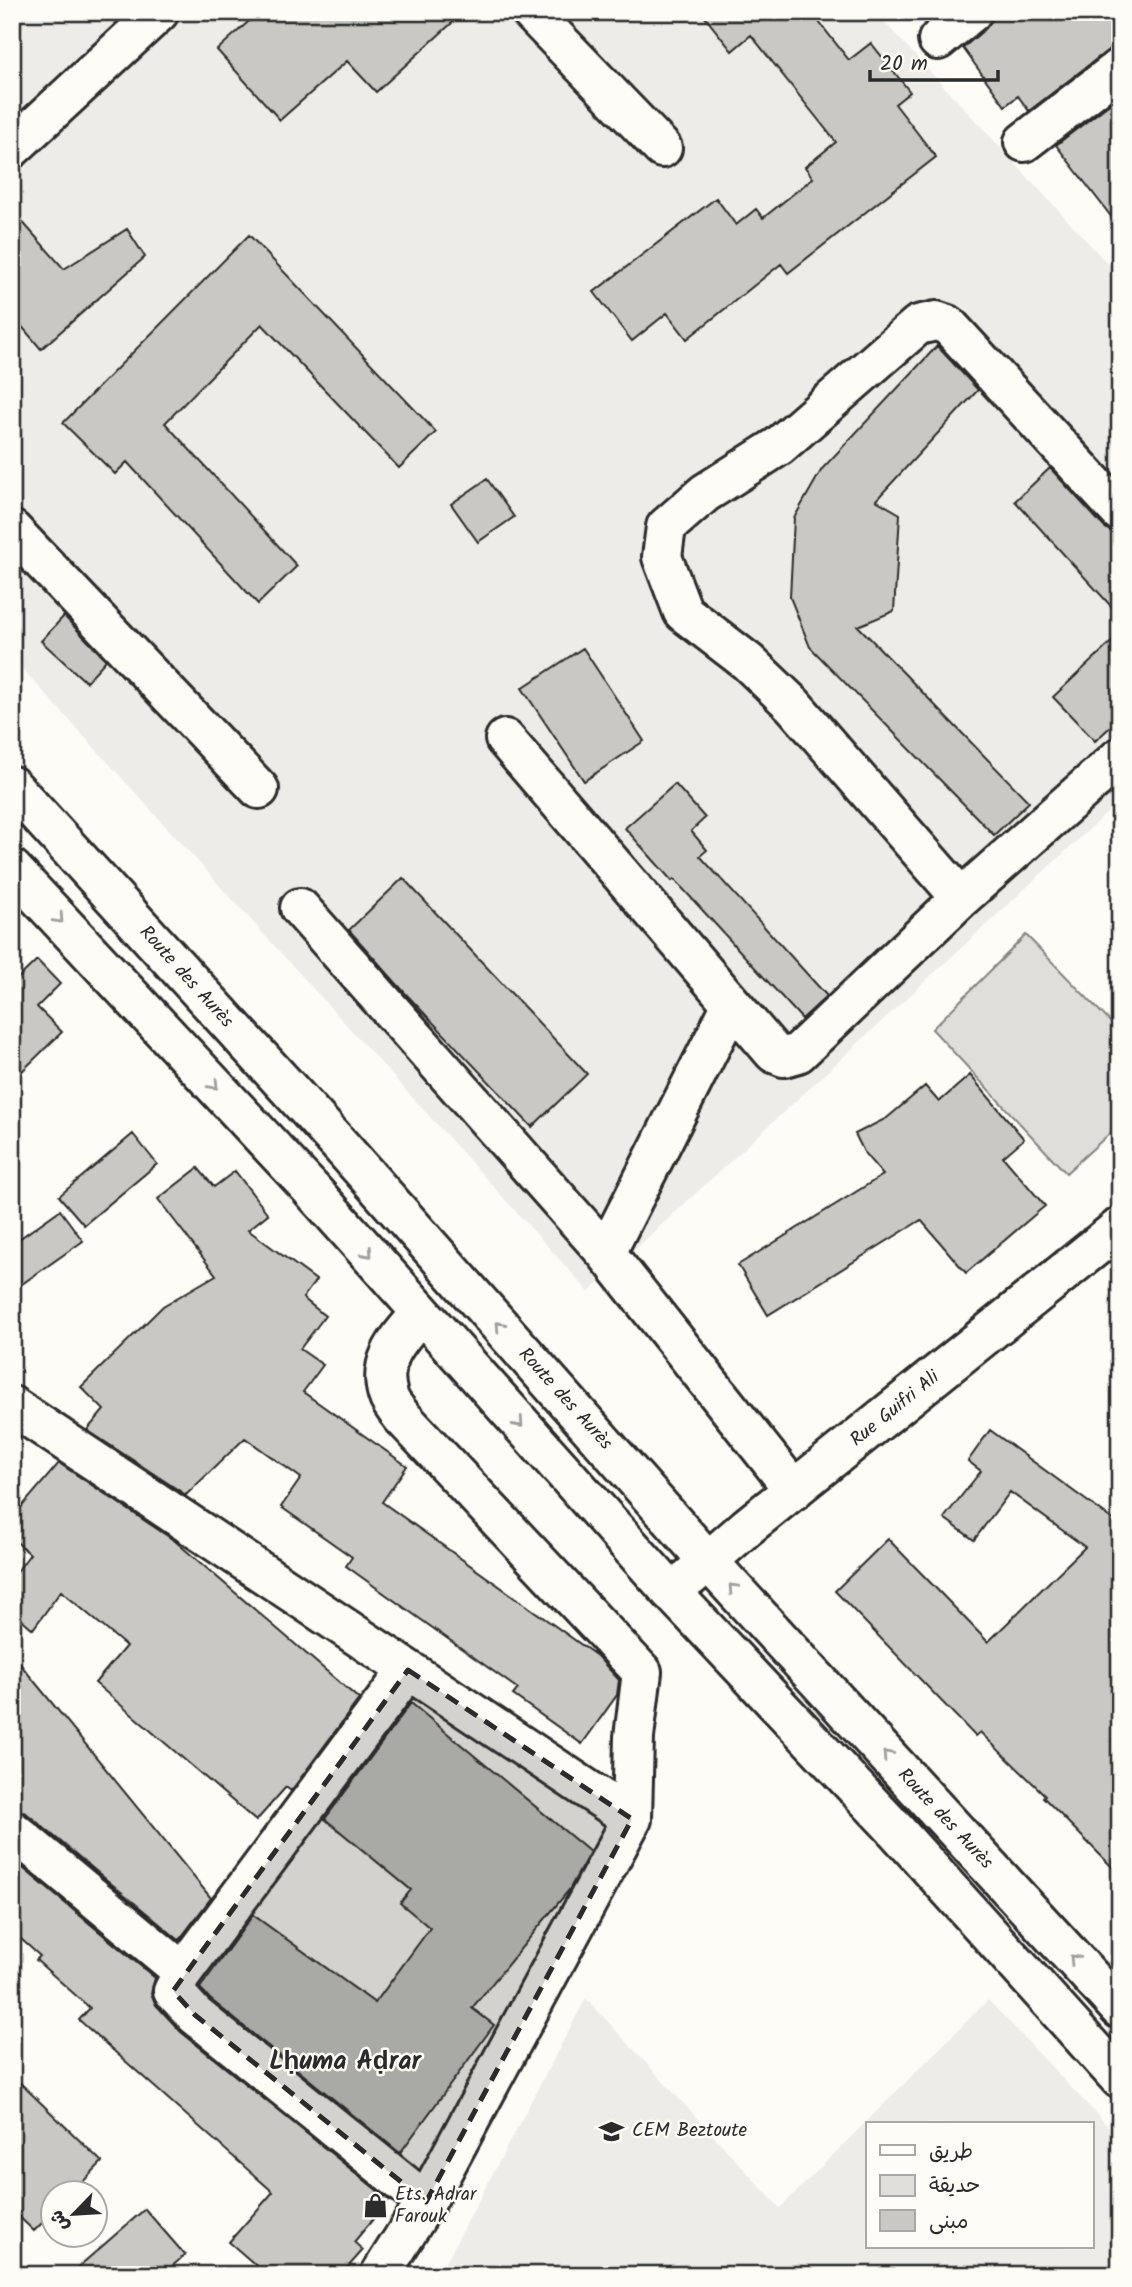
<svg xmlns="http://www.w3.org/2000/svg" width="1132" height="2287" font-family="Kalam,'Playpen Sans Arabic',sans-serif">
<rect width="100%" height="100%" fill="#fdfcf7"/>
<filter id="ink" filterUnits="userSpaceOnUse"><feTurbulence type="fractalNoise" baseFrequency=".0143" numOctaves="2"/><feDisplacementMap in="SourceGraphic" scale="14" xChannelSelector="R" yChannelSelector="G"/><feConvolveMatrix kernelMatrix="1 2 1 2 8 2 1 2 1" color-interpolation-filters="sRGB"/></filter>
<g filter="url(#ink)">
<path fill="#edece8" fill-rule="evenodd" d="M 17,12 L 875,12 L 1120,277 L 1120,801 L 589,1292 L 12,657 L 12,17 Z
M 586,1998 L 780,2208 L 988,2000 L 1120,2139 L 1120,2275 L 439,2275 ZM 868,2124 L 1092,2124 L 1092,2247 L 868,2247 Z"/>
<path fill="#dfdeda" stroke="#858482" stroke-width="2" d="M 1026,935 L 1120,1032 L 1120,1124 L 1066,1173 L 932,1029 Z"/>
<path fill="#c9c8c4" stroke="#2b2b2b" stroke-width="2" d="M 259,12 L 464,12 L 376,92 L 347,61 L 280,120 L 217,50 Z
M 701,12 L 811,12 L 849,60 L 871,43 L 910,92 L 895,104 L 936,157 L 788,273 L 781,264 L 687,339 L 667,313 L 632,341 L 594,292 L 716,198 L 736,225 L 756,209 L 763,218 L 813,178 L 805,167 L 836,142 L 751,35 L 732,51 Z
M 993,12 L 1120,12 L 1120,47 L 1107,51 L 1029,111 L 1018,96 L 1005,106 L 963,48 L 986,28 L 992,20 Z
M 1120,96 L 1120,228 L 1056,145 Z
M 12,210 L 64,269 L 127,229 L 145,257 L 41,349 L 12,315 Z
M 249,235 L 436,432 L 399,468 L 262,324 L 165,423 L 297,566 L 258,604 L 127,462 L 115,474 L 63,423 Z
M 937,346 L 978,390 L 876,500 L 900,514 L 894,611 L 858,626 L 1029,802 L 994,835 L 810,647 L 790,597 L 794,518 L 822,469 Z
M 1050,468 L 1104,527 L 1113,533 L 1120,533 L 1120,616 L 1015,501 Z
M 487,479 L 514,517 L 478,542 L 451,504 Z
M 64,616 L 106,660 L 86,682 L 41,641 Z
M 1120,634 L 1120,718 L 1095,741 L 1053,697 Z
M 583,648 L 644,741 L 584,781 L 522,688 Z
M 675,784 L 705,818 L 691,831 L 707,850 L 700,856 L 827,996 L 802,1019 L 674,879 L 672,881 L 625,828 Z
M 403,878 L 587,1074 L 532,1127 L 406,994 L 349,930 Z
M 37,960 L 60,984 L 37,1007 L 62,1032 L 12,1081 L 12,981 L 14,982 Z
M 970,1075 L 1024,1139 L 1003,1157 L 1045,1206 L 966,1273 L 921,1220 L 768,1315 L 738,1265 L 883,1175 L 865,1154 L 855,1134 L 887,1118 L 925,1086 L 939,1102 Z
M 133,1134 L 157,1164 L 84,1225 L 59,1196 Z
M 198,1168 L 214,1187 L 235,1171 L 268,1214 L 248,1230 L 316,1280 L 303,1298 L 325,1316 L 300,1349 L 323,1365 L 303,1392 L 407,1466 L 382,1502 L 597,1656 L 619,1680 L 617,1695 L 582,1744 L 513,1695 L 518,1689 L 346,1566 L 352,1557 L 281,1507 L 301,1478 L 245,1438 L 186,1495 L 87,1430 L 104,1410 L 81,1387 L 163,1306 L 216,1275 L 158,1199 Z
M 60,1210 L 83,1241 L 12,1291 L 12,1244 Z
M 990,1430 L 1113,1520 L 1120,1513 L 1120,1875 L 1043,1797 L 1045,1795 L 980,1732 L 975,1736 L 835,1591 L 888,1539 L 988,1642 L 1085,1547 L 1010,1492 L 974,1540 L 944,1518 L 981,1471 L 968,1461 Z
M 59,1463 L 175,1541 L 359,1699 L 291,1791 L 286,1787 L 256,1821 L 95,1683 L 126,1646 L 61,1591 L 33,1629 L 12,1611 L 12,1578 L 30,1554 L 12,1538 L 12,1518 Z
M 12,1654 L 211,1898 L 179,1940 L 26,1813 L 12,1809 Z
M 411,1703 L 590,1852 L 569,1890 L 472,2008 L 494,2025 L 400,2153 L 210,1999 L 200,1988 L 253,1915 L 375,2003 L 430,1928 L 400,1903 L 411,1890 L 325,1819 Z
M 12,1859 L 155,1978 L 151,1993 L 156,2005 L 181,2032 L 389,2200 L 354,2242 L 363,2250 L 341,2275 L 267,2275 L 229,2242 L 273,2192 L 79,2020 L 90,2008 L 36,1960 L 40,1956 L 12,1931 Z
M 12,2075 L 102,2162 L 72,2193 L 52,2193 L 52,2213 L 34,2231 L 12,2210 Z
M 145,2209 L 185,2255 L 162,2275 L 69,2275 Z"/>
<g fill="none" stroke-linecap="round" stroke-linejoin="round">
<defs>
<path id="minor" d="M 531,12 L 662,148
M 938,40 L 972,12
M 1024,142 L 1120,68
M 12,148 L 159,12
M 12,530 L 259,789
M 505,739 L 774,1053 L 784,1057 L 798,1053 L 961,898 L 1120,757
M 12,786 L 339,1144 L 707,1560 L 1120,2009
M 12,869 L 311,1189 L 672,1593 L 893,1827 L 1120,2079
M 961,898 L 793,705 L 748,662 L 683,612 L 662,557 L 666,527 L 705,493 L 779,446 L 918,325 L 936,321 L 948,325 L 1120,512
M 300,908 L 606,1253 L 794,1490
M 606,1253 L 732,1004
M 12,1406 L 632,1819
M 690,1577 L 747,1527 L 1120,1227
M 408,1670 L 183,1972 L 173,1991 L 195,2015 L 426,2202
M 12,1830 L 183,1972
M 380,2275 L 426,2202 L 632,1819 L 634,1737 L 642,1672 L 403,1418 C 398,1412 390,1403 388,1395 C 377,1359 400,1338 421,1313"/>
</defs>
<use href="#minor" stroke="#2b2b2b" stroke-width="44"/>
<use href="#minor" stroke="#fdfcf7" stroke-width="38"/>
</g>
<defs><path id="oneway-chevron" d="M-2-3.5L2.5 0L-2 3.5" fill="none" stroke-width="1.6" stroke-linecap="round" stroke-linejoin="round" transform="scale(1.75)"/></defs>
<g stroke="#9e9e9b">
<use href="#oneway-chevron" transform="translate(59 919) rotate(47)"/>
<use href="#oneway-chevron" transform="translate(214 1085) rotate(47)"/>
<use href="#oneway-chevron" transform="translate(368 1253) rotate(48)"/>
<use href="#oneway-chevron" transform="translate(500 1326) rotate(-132)"/>
<use href="#oneway-chevron" transform="translate(519 1423) rotate(48)"/>
<use href="#oneway-chevron" transform="translate(733 1588) rotate(-133)"/>
<use href="#oneway-chevron" transform="translate(887 1755) rotate(-133)"/>
<use href="#oneway-chevron" transform="translate(1074 1959) rotate(-133)"/>
</g>
</g>
<path fill="#2b2b2b" fill-opacity="0.2" stroke="#2b2b2b" stroke-width="5" stroke-dasharray="14 9" stroke-linejoin="round" d="M 408,1670 L 632,1819 L 426,2202 L 195,2015 L 173,1991 Z"/>
<defs>
<symbol id="school-bare" viewBox="-9 -9 18 18"><path d="M0-5L7-2L0 1L-7-2ZM-4 1L0 2.5L4 1V4Q0 6-4 4Z" fill="#2b2b2b" stroke="#fdfcf7" stroke-width="2.5" paint-order="stroke"/></symbol>
<symbol id="shop-bare" viewBox="-9 -9 18 18"><path d="M-5-2.5h2.3a2.7 3.5 0 0 1 5.4 0H5L5.5 6h-11ZM-1.5-2.5h3a1.5 2.3 0 0 0-3 0Z" fill="#2b2b2b" stroke="#fdfcf7" stroke-width="2.5" paint-order="stroke"/></symbol>
</defs>
<g fill-rule="evenodd">
<use href="#school-bare" x="594" y="2114" width="35" height="35"/>
<use href="#shop-bare" x="358" y="2188" width="35" height="35"/>
</g>
<g text-anchor="middle" dominant-baseline="central" stroke-width="5" stroke-linejoin="round" paint-order="stroke">
<g font-size="19" fill="#2b2b2b" stroke="#fdfcf7">
<text transform="translate(186 977) rotate(48)">Route des Aurès</text>
<text transform="translate(565 1399) rotate(48)">Route des Aurès</text>
<text transform="translate(895 1409) rotate(-39)">Rue Guifri Ali</text>
<text transform="translate(945 1819) rotate(47)">Route des Aurès</text>
</g>
<g font-size="19" fill="#2b2b2b" stroke="#fdfcf7" text-anchor="start">
<text x="632" y="2131">CEM Beztoute</text>
<text x="395" y="2195">Ets. Adrar<tspan x="395" dy="22">Farouk</tspan></text>
</g>
<g font-size="26" font-weight="bold" fill="#2b2b2b" stroke="#fdfcf7">
<text x="345" y="2062">Lḥuma Aḍrar</text>
</g>
</g>
<rect width="1132" height="2287" fill="none" stroke="#fdfcf7" stroke-width="42"/>
<rect x="21" y="21" width="1090" height="2245" fill="none" stroke="#2b2b2b" stroke-width="2.5" filter="url(#ink)"/>
<rect x="866" y="2122" width="228" height="126" fill="#fdfcf7" stroke="#a9a8a5" stroke-width="2"/>
<rect x="880" y="2145" width="35" height="10" fill="#fdfcf7" stroke="#a9a8a5" stroke-width="2"/>
<text x="929" y="2158" font-size="21" fill="#2b2b2b">طريق</text>
<rect x="880" y="2175" width="35" height="21" fill="#dfdeda" stroke="#a9a8a5" stroke-width="2"/>
<text x="929" y="2192" font-size="21" fill="#2b2b2b">حديقة</text>
<rect x="880" y="2210" width="35" height="21" fill="#c9c8c4" stroke="#a9a8a5" stroke-width="2"/>
<text x="929" y="2228" font-size="21" fill="#2b2b2b">مبنى</text>
<g transform="translate(74 2214) rotate(245)"><circle r="33" fill="#fdfcf7" stroke="#a9a8a5" stroke-width="2"/>
<path d="M0-5L12 26L0 18L-12 26Z" fill="#2b2b2b"/>
<text y="-10" font-size="19" font-weight="bold" text-anchor="middle" fill="#2b2b2b">ش</text>
</g>
<path d="M870 70v10h128v-10" fill="none" stroke="#2b2b2b" stroke-width="3.5"/>
<text x="880" y="70" font-size="21" fill="#2b2b2b" stroke="#fdfcf7" stroke-width="5" paint-order="stroke">20 m</text>
</svg>
